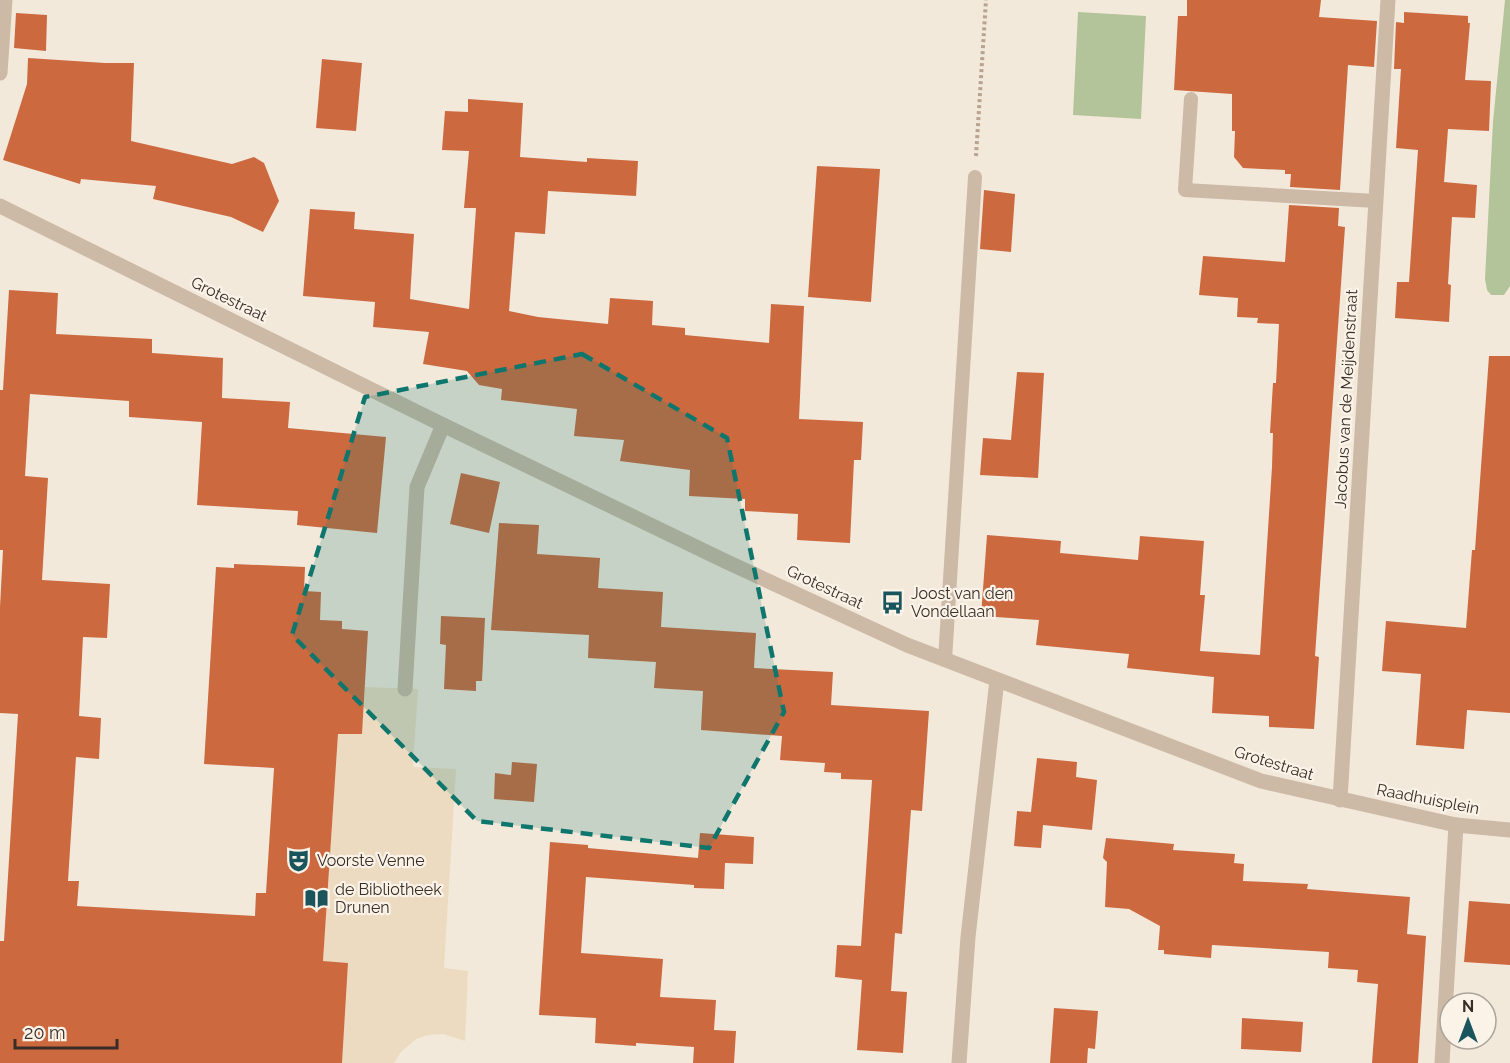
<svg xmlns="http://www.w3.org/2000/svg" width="1510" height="1063" font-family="Raleway,sans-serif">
<rect width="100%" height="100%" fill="#f3e9db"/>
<path fill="#b3c39a" d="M 1505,0 L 1510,0 L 1510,286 L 1504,295 L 1491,295 L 1487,290 L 1485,279 L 1493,122 Z
M 1078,12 L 1146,16 L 1141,119 L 1073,115 Z"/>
<path fill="#ecdbc1" d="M 365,687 L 418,689 L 413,767 L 456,769 L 444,968 L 468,971 L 465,1041 L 443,1034 L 428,1035 L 416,1039 L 401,1052 L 394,1063 L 342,1063 L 348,963 L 323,961 L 338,733 L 362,734 Z"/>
<path fill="#cd693f" d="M 1187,0 L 1321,0 L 1319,17 L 1377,21 L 1374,67 L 1348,65 L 1340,190 L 1290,187 L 1291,174 L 1285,174 L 1285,170 L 1243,168 L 1234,157 L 1235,131 L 1232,131 L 1232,94 L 1174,90 L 1178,16 L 1187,16 Z
M 1404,12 L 1468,16 L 1468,23 L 1470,23 L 1465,80 L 1491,81 L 1489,131 L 1448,129 L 1444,182 L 1477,185 L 1475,218 L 1452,217 L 1448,284 L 1451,285 L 1449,322 L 1395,318 L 1397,282 L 1409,282 L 1418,150 L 1396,148 L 1401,69 L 1394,69 L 1396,22 L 1404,23 Z
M 16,13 L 47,15 L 46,51 L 14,48 Z
M 28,58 L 105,63 L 134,63 L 131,141 L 232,164 L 254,157 L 264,163 L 279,201 L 263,232 L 231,217 L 153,199 L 156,186 L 81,179 L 80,184 L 3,160 L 27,84 Z
M 322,59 L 362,63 L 356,131 L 316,128 Z
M 468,99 L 523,103 L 520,157 L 587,162 L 587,158 L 638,161 L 636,196 L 548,191 L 545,234 L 515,232 L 509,311 L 538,317 L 608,324 L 610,298 L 653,301 L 652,325 L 685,328 L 685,335 L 769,343 L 771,304 L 804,306 L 799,419 L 863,422 L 861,460 L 854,460 L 850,543 L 797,540 L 798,514 L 745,511 L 745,499 L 689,496 L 690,470 L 620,461 L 624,440 L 574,436 L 577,409 L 501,400 L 502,389 L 479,385 L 467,371 L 423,364 L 429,332 L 373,327 L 375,302 L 303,296 L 310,209 L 355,212 L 354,229 L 414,234 L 410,299 L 469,309 L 476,208 L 464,208 L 469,151 L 442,150 L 445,111 L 468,112 Z
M 817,166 L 880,169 L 871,302 L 808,297 Z
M 984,190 L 1015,194 L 1011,252 L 980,249 Z
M 1289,205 L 1339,208 L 1338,226 L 1345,227 L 1315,656 L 1319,657 L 1314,729 L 1269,727 L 1269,716 L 1212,713 L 1214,677 L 1127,668 L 1129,654 L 1036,645 L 1039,620 L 981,616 L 987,535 L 1061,541 L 1060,553 L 1138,560 L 1140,536 L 1204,541 L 1200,595 L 1205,595 L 1200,651 L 1260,655 L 1272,467 L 1273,433 L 1270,433 L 1273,383 L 1276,383 L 1279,324 L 1257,323 L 1258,318 L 1237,317 L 1238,298 L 1199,295 L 1203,256 L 1285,262 Z
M 9,290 L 58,293 L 56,334 L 152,339 L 152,353 L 223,358 L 222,398 L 290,402 L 288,428 L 386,437 L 377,533 L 297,525 L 298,511 L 197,505 L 202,422 L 129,417 L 129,401 L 30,394 L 25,476 L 48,478 L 42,580 L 110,584 L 107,638 L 83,637 L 79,716 L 101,718 L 99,759 L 76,757 L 68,881 L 79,881 L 77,906 L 255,916 L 256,893 L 266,893 L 274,768 L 204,764 L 216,567 L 234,568 L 234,564 L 305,567 L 304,591 L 321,592 L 320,620 L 342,621 L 342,629 L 368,631 L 362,734 L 338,734 L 323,961 L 348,963 L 342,1063 L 0,1063 L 0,941 L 4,941 L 18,714 L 0,713 L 0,607 L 3,550 L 0,550 L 0,390 L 3,390 Z
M 1489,356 L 1510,356 L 1510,713 L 1467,710 L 1464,749 L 1416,745 L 1421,674 L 1382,671 L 1386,621 L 1466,628 L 1472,550 L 1475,550 Z
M 1017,372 L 1044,373 L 1038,478 L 980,475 L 983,438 L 1011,440 Z
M 461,473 L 500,482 L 489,533 L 450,524 Z
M 499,523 L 539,525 L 537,554 L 600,558 L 598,588 L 663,592 L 661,627 L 756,633 L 754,668 L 833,672 L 831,705 L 929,711 L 922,811 L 911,810 L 902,934 L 895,933 L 891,991 L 907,992 L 903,1053 L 857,1050 L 862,980 L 835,977 L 837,945 L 861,946 L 872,780 L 841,779 L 841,773 L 824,772 L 825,763 L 780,760 L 782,736 L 701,730 L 703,691 L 654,688 L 656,662 L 588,658 L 589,635 L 491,630 Z
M 441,616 L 485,618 L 482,681 L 476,681 L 476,691 L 444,689 L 446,645 L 440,644 Z
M 1037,758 L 1077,762 L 1076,777 L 1097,780 L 1092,830 L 1043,825 L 1041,848 L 1014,846 L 1017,811 L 1031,812 Z
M 512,762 L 537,764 L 534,802 L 494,799 L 495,773 L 511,775 Z
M 700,833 L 754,837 L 753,864 L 725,863 L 724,889 L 694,888 L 694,885 L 586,877 L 581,953 L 663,959 L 660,997 L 716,1000 L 714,1030 L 736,1031 L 734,1063 L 693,1063 L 694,1047 L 636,1043 L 636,1046 L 595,1043 L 596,1018 L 539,1015 L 550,842 L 588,845 L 588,848 L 698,858 Z
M 1106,838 L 1174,844 L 1173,850 L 1235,854 L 1234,863 L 1244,864 L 1243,881 L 1308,884 L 1307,889 L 1410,897 L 1407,934 L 1426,936 L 1418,1063 L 1372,1063 L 1378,984 L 1357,982 L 1358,970 L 1328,968 L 1329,952 L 1212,945 L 1211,958 L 1164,954 L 1164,950 L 1158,950 L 1160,926 L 1129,909 L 1105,907 L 1107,862 L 1103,858 Z
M 1469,901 L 1510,904 L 1510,965 L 1464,962 Z
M 1054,1008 L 1098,1011 L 1095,1049 L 1088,1048 L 1087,1063 L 1050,1063 Z
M 1242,1018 L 1303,1022 L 1301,1052 L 1241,1049 Z"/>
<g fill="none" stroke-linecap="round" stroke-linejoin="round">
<path stroke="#b8a390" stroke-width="4" stroke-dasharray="3 3" stroke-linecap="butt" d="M 976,156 L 986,0"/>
<path stroke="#ccb9a6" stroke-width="14" d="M 1191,99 L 1185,190 L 1376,201
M 945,660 L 975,177"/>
<path stroke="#ccb9a6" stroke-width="15" d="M 0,73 L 5,0
M 405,689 L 417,487 L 443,425
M 1340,800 L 1388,0
M 1442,1063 L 1456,825"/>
<path stroke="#ccb9a6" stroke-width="15" d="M 0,206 L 443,425 L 727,562 L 907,645 L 1261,781 L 1456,825 L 1510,830
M 959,1063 L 968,937 L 997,680"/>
</g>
<path fill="#0f766e" fill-opacity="0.2" stroke="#0f766e" stroke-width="4.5" stroke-dasharray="12 8" stroke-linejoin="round" d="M 582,354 L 727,438 L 784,712 L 709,848 L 477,821 L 292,635 L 365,397 Z"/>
<defs>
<symbol id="bus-bare" viewBox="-9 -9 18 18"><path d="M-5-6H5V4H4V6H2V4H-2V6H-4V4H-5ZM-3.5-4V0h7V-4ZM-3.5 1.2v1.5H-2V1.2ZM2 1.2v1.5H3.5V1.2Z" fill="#1a545c" stroke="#fbf3e8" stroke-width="2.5" paint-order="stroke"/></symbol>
<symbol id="theatre-bare" viewBox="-9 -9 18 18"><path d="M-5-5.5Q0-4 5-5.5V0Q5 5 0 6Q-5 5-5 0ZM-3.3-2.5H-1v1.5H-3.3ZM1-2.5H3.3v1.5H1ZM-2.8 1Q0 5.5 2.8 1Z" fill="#1a545c" stroke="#fbf3e8" stroke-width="2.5" paint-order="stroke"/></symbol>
<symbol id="library-bare" viewBox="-9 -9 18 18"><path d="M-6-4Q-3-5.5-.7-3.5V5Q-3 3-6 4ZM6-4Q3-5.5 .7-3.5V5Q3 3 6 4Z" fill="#1a545c" stroke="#fbf3e8" stroke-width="2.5" paint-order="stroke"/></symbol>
</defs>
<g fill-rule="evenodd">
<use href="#bus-bare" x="876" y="586" width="33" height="33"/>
<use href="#theatre-bare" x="282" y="844" width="33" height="33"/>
<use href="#library-bare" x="300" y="882" width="33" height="33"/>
</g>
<g text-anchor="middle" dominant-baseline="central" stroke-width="4.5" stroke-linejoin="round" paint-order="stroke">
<g font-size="16" fill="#382d27" stroke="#fbf3e8">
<text transform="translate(229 299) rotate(26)">Grotestraat</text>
<text transform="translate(1346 399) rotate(-87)">Jacobus van de Meijdenstraat</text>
<text transform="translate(825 587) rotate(25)">Grotestraat</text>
<text transform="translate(1274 763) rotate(17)">Grotestraat</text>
<text transform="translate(1428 799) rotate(11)">Raadhuisplein</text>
</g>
<g font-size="16" fill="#382d27" stroke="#fbf3e8" text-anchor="start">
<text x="911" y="593">Joost van den<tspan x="911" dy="18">Vondellaan</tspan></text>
<text x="317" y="860">Voorste Venne</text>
<text x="335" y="889">de Bibliotheek<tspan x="335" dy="18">Drunen</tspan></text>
</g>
</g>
<g transform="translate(1468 1021)"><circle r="28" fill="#fbf3e8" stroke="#ada49b" stroke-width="1.5"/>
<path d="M0-4.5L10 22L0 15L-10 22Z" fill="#1a545c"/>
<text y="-9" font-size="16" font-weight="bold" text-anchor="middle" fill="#382d27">N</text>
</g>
<path d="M15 1039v9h102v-9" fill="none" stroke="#382d27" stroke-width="3"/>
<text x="24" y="1039" font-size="18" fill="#382d27" stroke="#fbf3e8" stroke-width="4.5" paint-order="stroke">20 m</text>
</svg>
